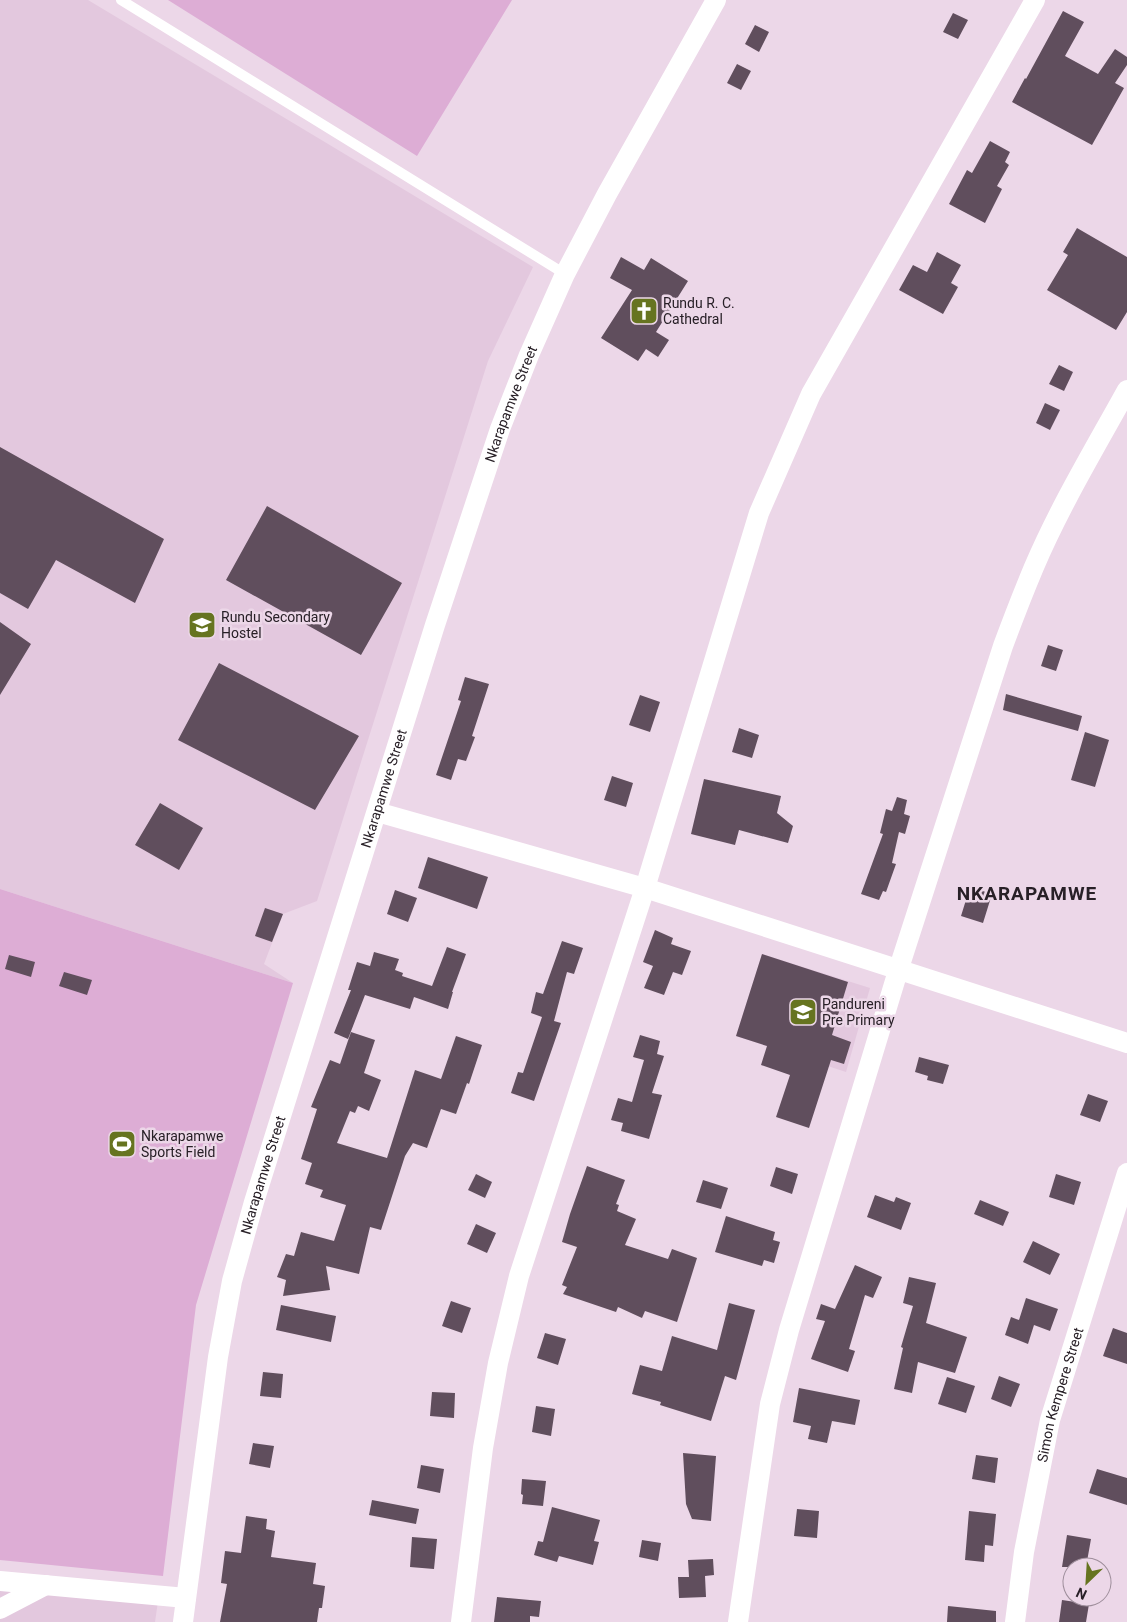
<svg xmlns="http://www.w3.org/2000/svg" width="1127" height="1622" font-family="Roboto,sans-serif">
<rect width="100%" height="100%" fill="#ecd7e8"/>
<path fill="#e3c8de" d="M 0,0 L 88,0 L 533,267 L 488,361 L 317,901 L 283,914 L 264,964 L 293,983 L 0,889 Z
M 762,954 L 870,988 L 846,1072 L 736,1036 Z
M 0,1584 L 158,1601 L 155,1622 L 0,1622 Z"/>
<path fill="#ddadd5" d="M 168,0 L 512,0 L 417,156 Z
M 0,889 L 293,983 L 196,1305 L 163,1576 L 0,1560 Z"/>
<path fill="#604e5d" d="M 1063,11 L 1084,22 L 1065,56 L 1098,74 L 1115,49 L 1127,57 L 1127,65 L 1115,83 L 1124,88 L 1092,145 L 1012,102 L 1025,78 L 1026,79 Z
M 953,13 L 968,20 L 958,39 L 943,32 Z
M 755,25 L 769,32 L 759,52 L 745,44 Z
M 737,64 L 751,71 L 741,90 L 727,83 Z
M 990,141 L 1010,152 L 1005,162 L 1009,165 L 997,186 L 1002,189 L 985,223 L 949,204 L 967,170 L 972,173 Z
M 1077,228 L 1127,257 L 1127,312 L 1116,330 L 1047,290 L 1068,255 L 1063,252 Z
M 937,252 L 961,265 L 951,283 L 958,287 L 943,314 L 899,290 L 913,265 L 927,272 Z
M 621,257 L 644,270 L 651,258 L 688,281 L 656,332 L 669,340 L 658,357 L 646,349 L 638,361 L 601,338 L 632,290 L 610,278 Z
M 1059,365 L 1073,372 L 1064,391 L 1049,384 Z
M 1045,403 L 1060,410 L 1050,430 L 1036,423 Z
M 0,447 L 164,539 L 135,603 L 56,560 L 28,609 L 0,593 Z
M 267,506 L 402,583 L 361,655 L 226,580 Z
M 0,622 L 31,644 L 0,695 Z
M 1048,645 L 1063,650 L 1056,671 L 1041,666 Z
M 219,663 L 359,736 L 315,810 L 178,740 Z
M 465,677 L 489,684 L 472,736 L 475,737 L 466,761 L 458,759 L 451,780 L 436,775 L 461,701 L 458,700 Z
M 1006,694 L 1082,716 L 1078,731 L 1003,710 Z
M 640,695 L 660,702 L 650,732 L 629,725 Z
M 739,728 L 759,735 L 752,758 L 732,752 Z
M 1085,732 L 1109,740 L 1095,787 L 1071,780 Z
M 612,776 L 633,783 L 626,807 L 604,800 Z
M 704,779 L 781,796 L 777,813 L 793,826 L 788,843 L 739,830 L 735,845 L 691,834 Z
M 897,797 L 907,800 L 904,814 L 910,816 L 905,834 L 899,832 L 892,863 L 896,864 L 886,892 L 883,891 L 879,900 L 861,894 L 883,834 L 880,833 L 886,809 L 892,811 Z
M 160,803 L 203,828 L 179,870 L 135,845 Z
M 428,857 L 488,877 L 477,909 L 418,888 Z
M 970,887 L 992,894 L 983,923 L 961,916 Z
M 395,890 L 417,898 L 408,922 L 387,914 Z
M 265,908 L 283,914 L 272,942 L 255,936 Z
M 655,930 L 673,938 L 671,944 L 691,951 L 682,975 L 673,972 L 664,995 L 644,988 L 653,966 L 643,962 Z
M 562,941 L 583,948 L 574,974 L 567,972 L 554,1021 L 561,1023 L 534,1101 L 511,1093 L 518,1072 L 523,1073 L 542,1017 L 531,1013 L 536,992 L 543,994 Z
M 447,947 L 466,954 L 452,992 L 453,992 L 448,1009 L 414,997 L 410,1009 L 365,995 L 348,1039 L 334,1033 L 351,990 L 348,990 L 357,962 L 370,966 L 374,952 L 399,959 L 395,970 L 403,973 L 402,976 L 432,986 Z
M 762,954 L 848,982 L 832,1035 L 851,1042 L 844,1064 L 831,1060 L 809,1128 L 776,1117 L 790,1075 L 761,1065 L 767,1046 L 736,1036 Z
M 9,955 L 35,962 L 31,977 L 5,969 Z
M 64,972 L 92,980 L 87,995 L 59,986 Z
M 351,1032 L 375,1040 L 364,1073 L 381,1080 L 369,1111 L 358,1106 L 355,1113 L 350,1111 L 337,1143 L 387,1158 L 415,1070 L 441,1079 L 456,1036 L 482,1045 L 469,1084 L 467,1083 L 456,1114 L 441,1109 L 427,1148 L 413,1143 L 405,1156 L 381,1230 L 370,1227 L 359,1274 L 326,1266 L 330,1290 L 283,1296 L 286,1280 L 277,1277 L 286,1254 L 294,1256 L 301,1232 L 334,1241 L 346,1205 L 320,1197 L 323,1190 L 305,1184 L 312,1163 L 301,1159 L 317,1109 L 311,1107 L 330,1060 L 340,1064 Z
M 640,1035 L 660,1041 L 657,1054 L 664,1056 L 652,1093 L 662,1095 L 649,1139 L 621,1131 L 623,1123 L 611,1120 L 618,1098 L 632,1102 L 644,1060 L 633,1057 Z
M 919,1057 L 949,1065 L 943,1084 L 927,1080 L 928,1076 L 915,1072 Z
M 1088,1094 L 1108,1101 L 1100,1122 L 1080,1115 Z
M 587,1166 L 625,1180 L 616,1204 L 619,1205 L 617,1211 L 636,1219 L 625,1245 L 668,1259 L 672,1249 L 697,1258 L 677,1322 L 645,1311 L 642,1318 L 618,1307 L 616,1312 L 563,1294 L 567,1287 L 562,1285 L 577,1247 L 562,1242 L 570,1214 Z
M 776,1167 L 798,1174 L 792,1194 L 770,1186 Z
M 476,1174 L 492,1182 L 485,1198 L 468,1190 Z
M 1056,1174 L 1081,1182 L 1074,1205 L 1049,1197 Z
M 703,1180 L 728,1188 L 721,1209 L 696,1202 Z
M 875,1195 L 894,1202 L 896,1197 L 911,1203 L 901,1230 L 867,1217 Z
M 980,1200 L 1009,1212 L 1003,1226 L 974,1214 Z
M 726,1216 L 775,1232 L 773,1240 L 780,1242 L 774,1263 L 764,1260 L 762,1266 L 715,1252 Z
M 476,1224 L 496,1233 L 487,1253 L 467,1244 Z
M 1033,1241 L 1060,1254 L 1050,1275 L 1023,1262 Z
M 855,1265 L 882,1277 L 873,1298 L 865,1295 L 849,1349 L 855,1351 L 848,1372 L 811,1359 L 825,1321 L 816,1319 L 821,1304 L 835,1309 Z
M 909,1277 L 936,1283 L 926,1323 L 967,1337 L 955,1373 L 918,1362 L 912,1393 L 894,1389 L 903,1348 L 901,1347 L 913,1306 L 903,1303 Z
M 1026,1298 L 1058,1309 L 1050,1331 L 1034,1325 L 1028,1344 L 1005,1335 L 1011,1317 L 1019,1320 Z
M 451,1301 L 471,1308 L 462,1333 L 442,1326 Z
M 729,1303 L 755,1310 L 736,1380 L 725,1376 L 711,1421 L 660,1405 L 661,1402 L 632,1394 L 640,1365 L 662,1371 L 672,1336 L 717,1350 Z
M 281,1305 L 336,1316 L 331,1342 L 276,1330 Z
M 1113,1328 L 1127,1333 L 1127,1364 L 1103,1356 Z
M 545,1333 L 566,1339 L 558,1365 L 537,1358 Z
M 263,1372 L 283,1374 L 281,1398 L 260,1396 Z
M 999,1376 L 1020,1384 L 1011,1407 L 991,1399 Z
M 947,1377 L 975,1386 L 966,1413 L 938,1404 Z
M 799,1388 L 860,1400 L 855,1425 L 832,1421 L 827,1443 L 808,1439 L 811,1426 L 793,1422 Z
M 432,1392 L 455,1393 L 454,1418 L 430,1416 Z
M 536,1406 L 555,1409 L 551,1436 L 532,1432 Z
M 253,1443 L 274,1446 L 270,1468 L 249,1464 Z
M 683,1453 L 716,1456 L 711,1521 L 692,1519 L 686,1504 Z
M 976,1455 L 998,1458 L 995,1483 L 972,1479 Z
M 421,1465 L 444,1469 L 440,1493 L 417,1488 Z
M 1097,1469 L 1127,1478 L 1127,1505 L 1089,1493 Z
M 522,1479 L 546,1481 L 543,1506 L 522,1504 L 523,1495 L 521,1494 Z
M 372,1500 L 419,1509 L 416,1524 L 369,1515 Z
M 552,1507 L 600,1520 L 594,1541 L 599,1542 L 593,1565 L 559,1556 L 557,1562 L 534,1555 L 538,1541 L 543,1542 Z
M 797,1509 L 819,1511 L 817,1538 L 794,1536 Z
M 969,1511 L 996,1514 L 993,1546 L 985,1545 L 984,1562 L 965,1560 Z
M 246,1516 L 267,1519 L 266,1529 L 275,1531 L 271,1557 L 316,1563 L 313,1584 L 325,1586 L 322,1608 L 319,1608 L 317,1622 L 220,1622 L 227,1584 L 221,1583 L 225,1551 L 241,1553 Z
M 1067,1535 L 1091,1539 L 1086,1567 L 1062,1567 Z
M 412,1537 L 437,1539 L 434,1569 L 410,1567 Z
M 642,1540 L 661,1543 L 658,1561 L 639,1557 Z
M 713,1559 L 714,1575 L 705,1576 L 706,1597 L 679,1598 L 678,1577 L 689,1577 L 688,1560 Z
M 497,1597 L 541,1601 L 539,1617 L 530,1616 L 530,1622 L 494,1622 Z
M 1062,1600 L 1089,1604 L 1086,1622 L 1059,1622 Z
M 948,1606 L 996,1611 L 996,1622 L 947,1622 Z"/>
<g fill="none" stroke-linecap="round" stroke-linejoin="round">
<path stroke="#fff" stroke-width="10" d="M 121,0 L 565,274"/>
<g stroke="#fff" stroke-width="20">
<path d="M 377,812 L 645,888 L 1127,1043"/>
<path d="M 0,1581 L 186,1598"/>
<path d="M 0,1609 L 46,1585"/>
<path id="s1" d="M 183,1622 L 218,1357 L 232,1281 L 254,1202 L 435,625 L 500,429 L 529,355 L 565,274 L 607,194 L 716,0"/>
<path d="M 461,1622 L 483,1448 L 498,1363 L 519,1276 L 645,888 L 759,513 L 811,394 L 1035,0"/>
<path d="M 738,1622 L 770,1404 L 789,1330 L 898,971 L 1003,646 C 1013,619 1023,593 1034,567 C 1060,506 1095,448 1127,390"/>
<path id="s2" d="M 1015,1622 L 1024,1552 L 1050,1420 L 1127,1173"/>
</g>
</g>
<defs>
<symbol id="church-square" viewBox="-11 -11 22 22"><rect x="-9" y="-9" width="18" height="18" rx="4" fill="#667420" stroke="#ecd7e8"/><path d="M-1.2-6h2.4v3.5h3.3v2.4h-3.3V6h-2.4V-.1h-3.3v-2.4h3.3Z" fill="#fff"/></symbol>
<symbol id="school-square" viewBox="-11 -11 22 22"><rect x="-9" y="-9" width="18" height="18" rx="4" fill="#667420" stroke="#ecd7e8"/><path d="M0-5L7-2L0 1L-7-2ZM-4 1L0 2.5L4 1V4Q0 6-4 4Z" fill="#fff"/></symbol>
<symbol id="stadium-square" viewBox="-11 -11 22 22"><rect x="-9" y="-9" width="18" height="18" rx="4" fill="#667420" stroke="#ecd7e8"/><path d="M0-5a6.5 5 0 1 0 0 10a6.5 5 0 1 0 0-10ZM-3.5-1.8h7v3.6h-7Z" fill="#fff"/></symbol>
</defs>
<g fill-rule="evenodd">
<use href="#church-square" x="628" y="295" width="32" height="32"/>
<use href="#school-square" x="186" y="609" width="32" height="32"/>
<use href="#school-square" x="787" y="996" width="32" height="32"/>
<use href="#stadium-square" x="106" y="1128" width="32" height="32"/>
</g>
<g text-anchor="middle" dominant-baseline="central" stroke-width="5" stroke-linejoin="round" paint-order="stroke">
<g font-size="14" fill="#282027" stroke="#ecd7e8" text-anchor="start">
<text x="663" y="303">Rundu R. C.<tspan x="663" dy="16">Cathedral</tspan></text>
<text x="221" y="617">Rundu Secondary<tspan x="221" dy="16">Hostel</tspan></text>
<text x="822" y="1004">Pandureni<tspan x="822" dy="16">Pre Primary</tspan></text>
<text x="141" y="1136">Nkarapamwe<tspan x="141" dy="16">Sports Field</tspan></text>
</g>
<g font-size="14" fill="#282027" stroke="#ecd7e8">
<text stroke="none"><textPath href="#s1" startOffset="1265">Nkarapamwe Street</textPath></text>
<text stroke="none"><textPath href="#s1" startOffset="860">Nkarapamwe Street</textPath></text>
<text stroke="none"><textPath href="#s1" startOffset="455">Nkarapamwe Street</textPath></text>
<text stroke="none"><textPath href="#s2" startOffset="232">Simon Kempere Street</textPath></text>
</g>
<g font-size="19" font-weight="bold" letter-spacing="1" fill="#282027" stroke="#ecd7e8">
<text x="1027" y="893">NKARAPAMWE</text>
</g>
</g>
<g transform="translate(1087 1582) rotate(205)"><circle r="24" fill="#ecd7e8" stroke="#9e8e9b"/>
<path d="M0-4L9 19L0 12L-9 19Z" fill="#667420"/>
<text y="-8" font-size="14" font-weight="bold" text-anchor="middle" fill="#282027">N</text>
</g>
</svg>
